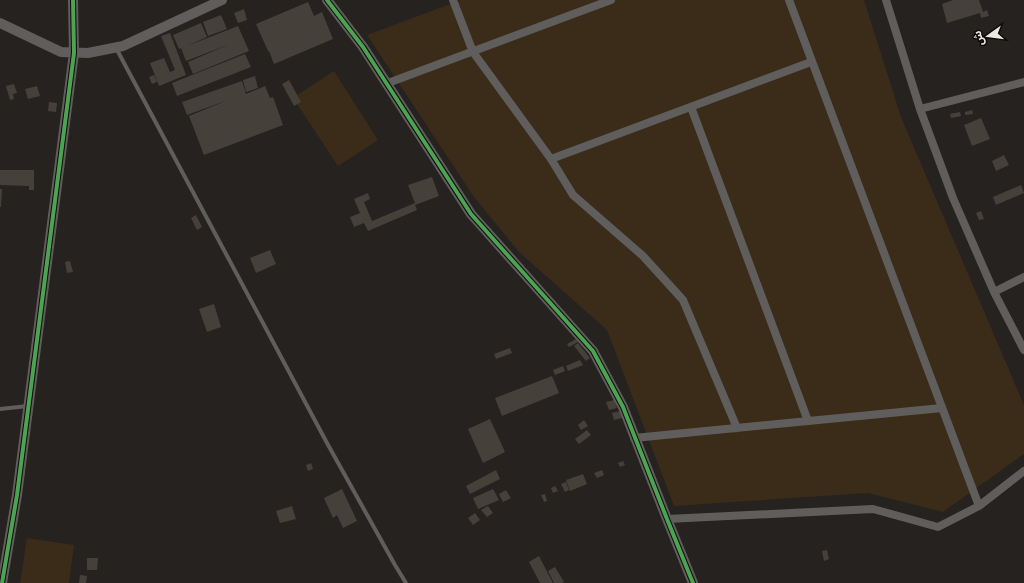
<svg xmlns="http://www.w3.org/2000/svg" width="1024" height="583" font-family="'Titillium Web','Noto Sans Arabic',sans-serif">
<rect width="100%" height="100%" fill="#25221f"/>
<path fill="#3b2c1a" d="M 461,0 L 864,0 L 901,117 L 1024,405 L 1024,454 L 943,512 L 868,493 L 674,506 L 607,330 L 519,252 L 474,197 L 367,35 Z
M 334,71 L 378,140 L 338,166 L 293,98 Z
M 27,538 L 74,545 L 69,583 L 20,583 Z"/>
<path fill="#46403b" d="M 953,0 L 979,0 L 983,12 L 987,10 L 989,16 L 981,18 L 980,13 L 947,23 L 942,4 Z
M 308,2 L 314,16 L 322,12 L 333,39 L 274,64 L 269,51 L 268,51 L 256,24 Z
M 244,9 L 247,20 L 238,23 L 234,13 Z
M 221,15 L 227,29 L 208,36 L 203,22 Z
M 201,23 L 207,37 L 187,46 L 238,26 L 249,51 L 193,74 L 188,62 L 230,44 L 186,61 L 181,48 L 179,49 L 173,35 Z
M 170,33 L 186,75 L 159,86 L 150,63 L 164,58 L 170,72 L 175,70 L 161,36 Z
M 245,54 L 251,67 L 177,96 L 172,83 Z
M 154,75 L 157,82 L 152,84 L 149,77 Z
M 255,76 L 258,88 L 246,92 L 243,80 Z
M 289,80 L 301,102 L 294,106 L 282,84 Z
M 242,81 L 246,94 L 265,86 L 270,98 L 273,97 L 283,125 L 204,155 L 189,116 L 228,100 L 187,115 L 182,102 Z
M 14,84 L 17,93 L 13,94 L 14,99 L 10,100 L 6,86 Z
M 37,86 L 40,96 L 28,99 L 25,89 Z
M 49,102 L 57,103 L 56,112 L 48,111 Z
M 972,110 L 973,114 L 965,115 L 965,112 Z
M 960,112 L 961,116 L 951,118 L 950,114 Z
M 981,118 L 990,139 L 972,146 L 964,125 Z
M 1004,155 L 1009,165 L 996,171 L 992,161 Z
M 0,170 L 34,170 L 34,190 L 29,190 L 29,186 L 0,185 Z
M 432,177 L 439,196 L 415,205 L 417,210 L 368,231 L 364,223 L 354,227 L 350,217 L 360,213 L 354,199 L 368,193 L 370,199 L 364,202 L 372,221 L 415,203 L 408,185 Z
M 1021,185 L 1024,193 L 996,205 L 993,197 Z
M 0,189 L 2,189 L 1,207 L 0,207 Z
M 981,211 L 984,219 L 979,220 L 976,213 Z
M 196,215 L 202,227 L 197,230 L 191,218 Z
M 270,250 L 276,264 L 256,273 L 250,258 Z
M 70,261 L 73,272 L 67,273 L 65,262 Z
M 214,304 L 221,327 L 207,332 L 199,309 Z
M 576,339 L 578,342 L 569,347 L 567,344 Z
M 578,343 L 590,358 L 586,361 L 574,346 Z
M 510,348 L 512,353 L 496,359 L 494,354 Z
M 580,360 L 583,365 L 568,371 L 566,366 Z
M 563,366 L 565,371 L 555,375 L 553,370 Z
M 552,376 L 559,393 L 502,416 L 495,398 Z
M 614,400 L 617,408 L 609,410 L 606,402 Z
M 620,411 L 622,418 L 614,420 L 612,413 Z
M 490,419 L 505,452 L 483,463 L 468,429 Z
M 584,420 L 588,426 L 581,430 L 578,425 Z
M 587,430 L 591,435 L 579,444 L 575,439 Z
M 623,461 L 625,465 L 620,467 L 618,463 Z
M 311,463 L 313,469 L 308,471 L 306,465 Z
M 496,470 L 500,479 L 470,494 L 466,486 Z
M 602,470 L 604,475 L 597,478 L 594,473 Z
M 583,474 L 587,484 L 570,491 L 566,480 Z
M 566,482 L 569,490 L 565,492 L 561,484 Z
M 555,486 L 558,491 L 553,493 L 551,488 Z
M 342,489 L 357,521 L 343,528 L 337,515 L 333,518 L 324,498 Z
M 493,489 L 499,500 L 478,509 L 473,498 Z
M 506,490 L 511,498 L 503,502 L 499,494 Z
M 545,494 L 547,501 L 544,502 L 541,495 Z
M 292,506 L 296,519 L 280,523 L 276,511 Z
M 488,506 L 493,513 L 487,517 L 481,510 Z
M 475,513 L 480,520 L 473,525 L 468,518 Z
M 827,550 L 829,559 L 824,561 L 822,551 Z
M 539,556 L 553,583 L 540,583 L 529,562 Z
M 87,558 L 98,558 L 97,570 L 87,570 Z
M 555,567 L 564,582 L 562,583 L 554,583 L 548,571 Z
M 80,575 L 87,576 L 86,583 L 79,583 Z"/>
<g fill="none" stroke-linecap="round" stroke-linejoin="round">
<path stroke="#5f5e5c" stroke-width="4" d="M 116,48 L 327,443 L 395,565 L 406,583
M 0,409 L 28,406"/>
<path stroke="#5f5e5c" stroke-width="8" d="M 453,0 L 473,52 L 551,159 L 573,195 L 643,256 L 683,300 L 737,428
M 789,0 L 979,506
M 886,0 L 920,109 L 953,198 L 994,292 L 1024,350
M 388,83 L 611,0
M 691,107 L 808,421
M 920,109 L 1024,82
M 551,159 L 811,62
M 994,292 L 1024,277
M 634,438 L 942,408
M 667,519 L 873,509 L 938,527 L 979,506 L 1024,471"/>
<path stroke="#5f5e5c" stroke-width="10" d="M 327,0 L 363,47 L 471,214 L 593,351 L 623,407 L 667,519 L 693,583
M 0,23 L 61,52 L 88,53 L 123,46 L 222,0
M 2,583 L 17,495 L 74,53 L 73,0"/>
<defs>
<path id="cycleway" d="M 327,0 L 363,47 L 471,214 L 593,351 L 623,407 L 667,519 L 693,583
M 2,583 L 17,495 L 74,53 L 73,0"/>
</defs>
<use href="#cycleway" stroke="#0e0c0a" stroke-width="6"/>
<use href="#cycleway" stroke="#4ca352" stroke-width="4"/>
</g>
<g transform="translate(988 36) rotate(256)" stroke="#0e0c0a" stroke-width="3" paint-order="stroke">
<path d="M0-3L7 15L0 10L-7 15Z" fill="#ebe8e4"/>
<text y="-6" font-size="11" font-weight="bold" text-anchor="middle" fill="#ebe8e4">ش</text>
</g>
</svg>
